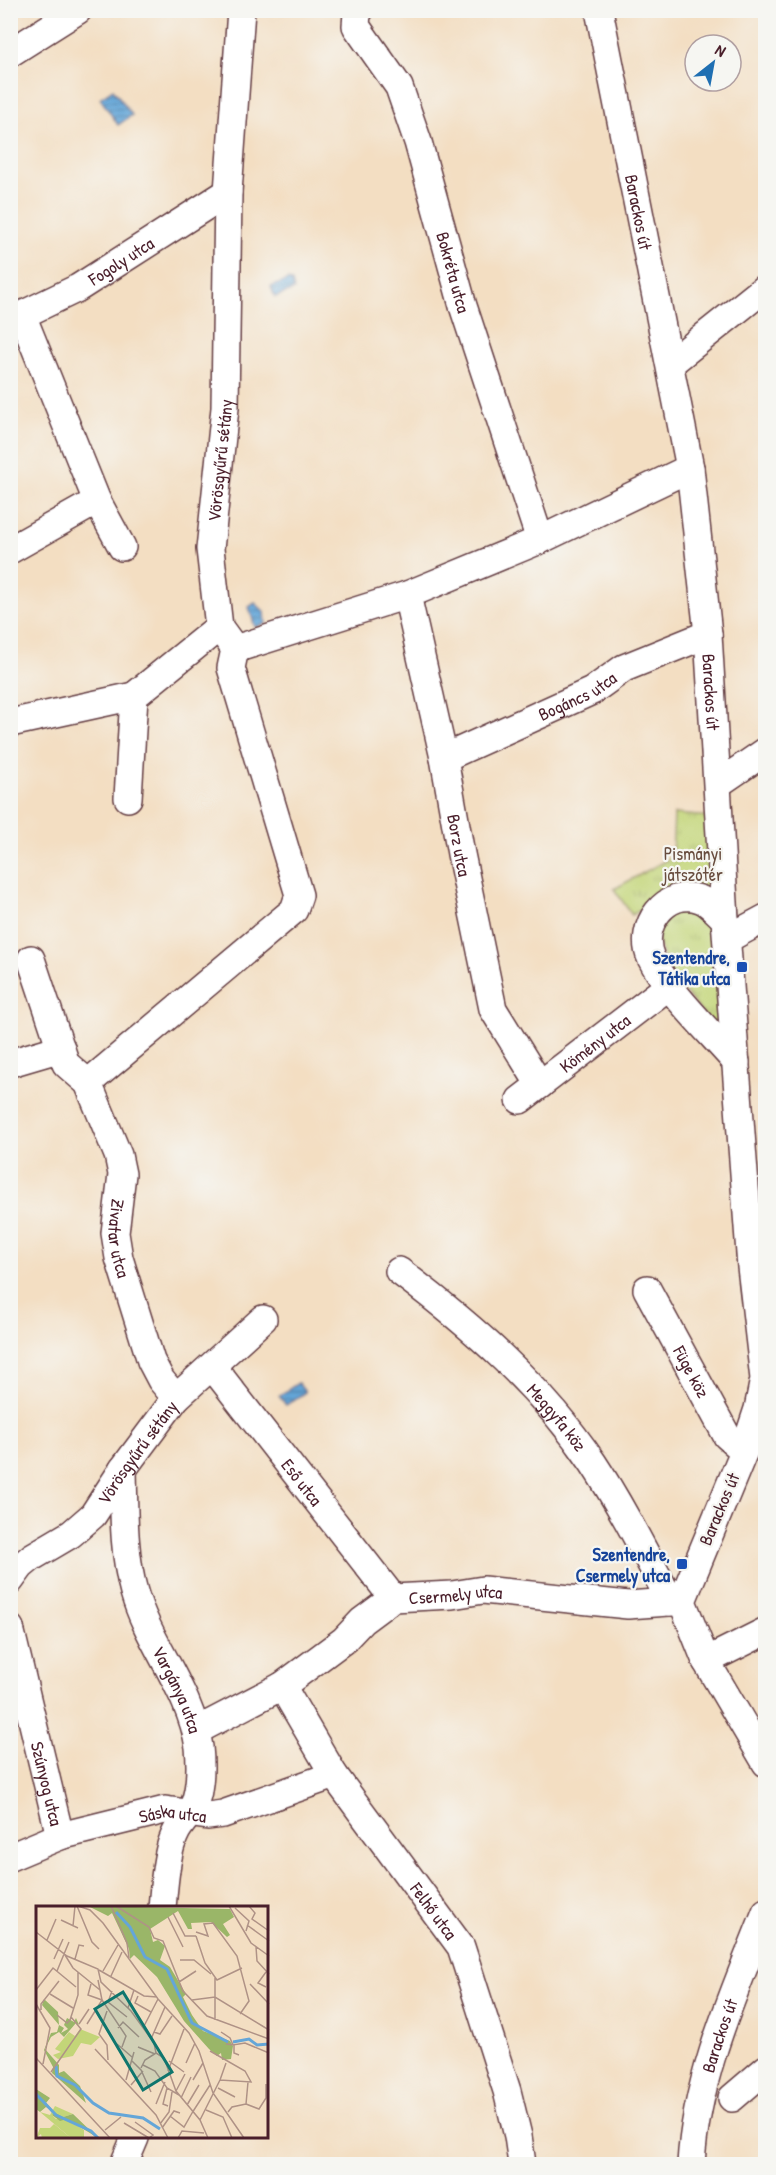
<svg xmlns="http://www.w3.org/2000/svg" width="776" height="2175" font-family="'Patrick Hand',sans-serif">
<defs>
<pattern id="grass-tufts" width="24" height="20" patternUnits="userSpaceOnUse" patternTransform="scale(1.5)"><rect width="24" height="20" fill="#c3d578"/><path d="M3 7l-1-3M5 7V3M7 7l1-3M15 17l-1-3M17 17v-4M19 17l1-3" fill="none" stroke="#a9b668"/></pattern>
<pattern id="water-rules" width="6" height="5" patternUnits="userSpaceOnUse" patternTransform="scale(1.5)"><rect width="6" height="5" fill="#64a6d8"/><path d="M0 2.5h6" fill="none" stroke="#5487af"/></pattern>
</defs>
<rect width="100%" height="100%" fill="#f6f6f2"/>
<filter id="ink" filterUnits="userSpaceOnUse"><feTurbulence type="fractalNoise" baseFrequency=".0167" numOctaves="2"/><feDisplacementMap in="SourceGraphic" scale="12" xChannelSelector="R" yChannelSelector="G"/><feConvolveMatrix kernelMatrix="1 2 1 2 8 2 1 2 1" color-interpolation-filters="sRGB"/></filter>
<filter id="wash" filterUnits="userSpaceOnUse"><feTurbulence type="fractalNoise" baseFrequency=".008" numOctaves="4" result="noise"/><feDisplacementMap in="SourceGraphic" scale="24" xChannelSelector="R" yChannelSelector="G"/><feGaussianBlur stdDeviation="1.35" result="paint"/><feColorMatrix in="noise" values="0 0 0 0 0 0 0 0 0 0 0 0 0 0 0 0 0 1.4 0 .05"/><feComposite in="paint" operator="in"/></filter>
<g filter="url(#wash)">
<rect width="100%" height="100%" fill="#f3dec2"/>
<path fill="url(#grass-tufts)" stroke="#867a52" stroke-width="1.5" d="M 674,814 L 712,817 L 716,887 L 681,886 L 632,915 L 614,889 L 672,857 Z
M 694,906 L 707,917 L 713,931 L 720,1035 L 669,973 L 655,931 L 663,914 Z"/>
<path fill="url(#water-rules)" stroke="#576282" stroke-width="1.5" d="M 113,89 L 132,115 L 118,125 L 100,98 Z
M 288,280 L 292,282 L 294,290 L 275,297 L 271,287 Z
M 255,603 L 265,612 L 266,624 L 255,627 L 249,607 Z
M 298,1383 L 305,1392 L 286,1405 L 279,1396 Z"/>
</g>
<g filter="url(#ink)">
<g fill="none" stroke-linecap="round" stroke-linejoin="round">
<defs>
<g id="minor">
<path id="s1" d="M 360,10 L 357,13 L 356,26 L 399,87 L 418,142 L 463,306 L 540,540"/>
<path id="s2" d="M 599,10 L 690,468 L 708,634 L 725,919 L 751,1267 L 764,1379 L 758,1409 L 744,1451 L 682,1601 L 706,1661 L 766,1763"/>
<path d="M 10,53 L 78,10"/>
<path d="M 22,315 L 97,501 L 122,547"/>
<path id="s3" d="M 10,324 L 22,315 L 78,288 L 228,192"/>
<path d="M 671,363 L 766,287"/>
<path d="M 10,550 L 97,501"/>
<path d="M 407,595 L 540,540 L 690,468"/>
<path id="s4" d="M 235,649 L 407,595 L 444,758 L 461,854 L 493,1009 L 540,1085"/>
<path d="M 10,723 L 134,696"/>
<path id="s5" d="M 444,758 L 592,691 L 624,668 L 708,634"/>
<path d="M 718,784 L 766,751"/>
<path d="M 128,798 L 134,696 L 219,627"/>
<path d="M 725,919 C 717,912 709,902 700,899 C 666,887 637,927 651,958 C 667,991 711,1033 736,1062"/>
<path d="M 727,939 L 766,918"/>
<path id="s6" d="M 31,959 L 66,1064 L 88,1083 L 118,1155 L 122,1174 L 115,1233 L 119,1258 L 151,1361 L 161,1380 L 176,1398"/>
<path d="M 10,1063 L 61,1048"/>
<path id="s7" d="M 88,1083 L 294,910 L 299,895 L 231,668 L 235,649 L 219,627 L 210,549 L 225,408 L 228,192 L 241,10"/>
<path id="s8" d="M 520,1100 L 670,985"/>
<path id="s9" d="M 399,1271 C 472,1326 541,1386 593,1463 C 622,1507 646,1555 671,1602"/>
<path id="s10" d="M 647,1289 L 727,1436 L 744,1451"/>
<path id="s11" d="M 212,1366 L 393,1598"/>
<path id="s12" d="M 123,1469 C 124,1509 123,1553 134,1592 C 149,1645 191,1691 199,1747 C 201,1766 201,1798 189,1814 C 180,1826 176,1829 171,1845 C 165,1865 164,1887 162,1908"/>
<path id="s13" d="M 10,1581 L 21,1566 L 32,1557 L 71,1534 L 93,1515 L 123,1469 L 176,1398 L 263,1319"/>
<path id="s14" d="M 10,1628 L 60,1836"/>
<path d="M 706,1661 L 766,1631"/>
<path id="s15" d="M 282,1686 L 334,1775 L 461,1947 L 507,2091 L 518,2136 L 522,2164"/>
<path id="s16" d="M 196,1731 L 282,1686 L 344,1640 L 362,1621 L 393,1598 L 452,1595 L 483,1590 L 628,1605 L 682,1601"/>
<path id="s17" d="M 10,1857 L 60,1836 L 165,1810 L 208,1816 L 223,1814 L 334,1775"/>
<path d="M 732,2098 L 766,2069"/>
<path d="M 124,2164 L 135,2138"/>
<path id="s18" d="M 691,2164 C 696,2076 734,1993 766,1912"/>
</g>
</defs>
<use href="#minor" stroke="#633c42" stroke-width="30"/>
<use href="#minor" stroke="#fff" stroke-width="27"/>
</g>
</g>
<g fill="#1a4fb4" stroke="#f6f6f2" stroke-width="2">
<rect x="736" y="961" width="12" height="12" rx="3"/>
<rect x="676" y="1558" width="12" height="12" rx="3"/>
</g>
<g text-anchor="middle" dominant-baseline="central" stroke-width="4.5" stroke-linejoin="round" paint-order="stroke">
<g font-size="18" fill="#4a1f2b" stroke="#f6f6f2">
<text stroke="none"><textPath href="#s2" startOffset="206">Barackos út</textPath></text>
<text stroke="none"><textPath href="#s3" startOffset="128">Fogoly utca</textPath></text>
<text stroke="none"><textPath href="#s1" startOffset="285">Bokréta utca</textPath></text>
<text stroke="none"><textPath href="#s7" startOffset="736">Vörösgyűrű sétány</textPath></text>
<text stroke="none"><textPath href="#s2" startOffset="692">Barackos út</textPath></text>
<text stroke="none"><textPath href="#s5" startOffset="147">Bogáncs utca</textPath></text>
<text stroke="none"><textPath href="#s4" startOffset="436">Borz utca</textPath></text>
<text stroke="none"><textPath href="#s8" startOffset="94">Kömény utca</textPath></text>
<text stroke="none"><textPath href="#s6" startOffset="302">Zivatar utca</textPath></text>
<text stroke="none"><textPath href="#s10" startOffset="94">Füge köz</textPath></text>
<text stroke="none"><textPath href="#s9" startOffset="216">Meggyfa köz</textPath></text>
<text stroke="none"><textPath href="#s13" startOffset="184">Vörösgyűrű sétány</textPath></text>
<text stroke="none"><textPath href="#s11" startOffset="147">Eső utca</textPath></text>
<text transform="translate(719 1509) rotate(-67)">Barackos út</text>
<text stroke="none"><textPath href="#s16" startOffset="302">Csermely utca</textPath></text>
<text stroke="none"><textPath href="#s12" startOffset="231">Vargánya utca</textPath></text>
<text stroke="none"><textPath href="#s14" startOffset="160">Szúnyog utca</textPath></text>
<text stroke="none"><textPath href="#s17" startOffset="170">Sáska utca</textPath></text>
<text stroke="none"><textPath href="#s15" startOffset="272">Felhő utca</textPath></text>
<text stroke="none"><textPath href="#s18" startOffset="132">Barackos út</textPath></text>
</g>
<g font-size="18" fill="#684c3e" stroke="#f6f6f2">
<text x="693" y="853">Pismányi<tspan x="693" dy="21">játszótér</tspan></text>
</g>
<g font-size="18" font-weight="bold" fill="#164399" stroke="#f6f6f2" text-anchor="end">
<text x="730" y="957">Szentendre,<tspan x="730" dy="21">Tátika utca</tspan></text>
<text x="670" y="1554">Szentendre,<tspan x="670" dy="21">Csermely utca</tspan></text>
</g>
</g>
<g transform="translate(36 1906)">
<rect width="232" height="232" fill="#f3dec2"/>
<path d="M 19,200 L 37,208 L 27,211 L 16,209 L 20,213 L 31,213 L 48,224 L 48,232 L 35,232 L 4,206 L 14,209 Z" fill="#c3d578"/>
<path d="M 52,0 L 194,3 L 198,11 L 187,18 L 194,29 L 191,31 L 175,16 L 155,17 L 156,23 L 152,23 L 142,5 L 114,23 L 117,36 L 122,34 L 129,40 L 124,54 L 134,61 L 150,88 L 147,91 L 156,109 L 167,125 L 194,135 L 197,140 L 195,153 L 186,154 L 185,147 L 181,150 L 173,143 L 148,115 L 121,71 L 98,49 L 94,53 L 93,43 L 76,7 L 72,10 ZM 8,93 L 22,106 L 23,119 L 28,122 L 25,127 L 32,123 L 28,119 L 31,112 L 38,116 L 40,112 L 43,119 L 40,117 L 28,131 L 23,126 L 15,131 L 9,143 L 23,159 L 23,167 L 28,165 L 44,180 L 50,197 L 16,167 L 17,161 L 8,144 L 15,127 L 21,126 L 23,119 L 6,99 ZM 0,183 L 14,192 L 10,197 L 18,206 L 10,201 L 4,206 L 0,203 ZM 19,207 L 27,211 L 37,208 L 62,232 L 31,213 L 24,215 L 16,209 Z" fill="#9ab668"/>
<path d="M 44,123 L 64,131 L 55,139 L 45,137 L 37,150 L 22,153 L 17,149 L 25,146 L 19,143 L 33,126 L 39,130 ZM 18,218 L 35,232 L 6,232 L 5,228 L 0,232 L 4,222 L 14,222 Z" fill="#c3d578"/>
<path fill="none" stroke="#64a6d8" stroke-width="3" d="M 80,6 L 94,21 L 109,51 L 131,63 L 156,117 L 192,136M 197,136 L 213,133 L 221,139 L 233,138M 20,160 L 21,170 L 39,179 L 57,197 L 73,207 L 107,212 L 124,223M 0,188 L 20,209 L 55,225 L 62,232"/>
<path fill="none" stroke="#af9286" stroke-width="1.5" d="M 41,0 L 56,36 L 63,43M 42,0 L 54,4 L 67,17 L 122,93 L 153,127 L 163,145 L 177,187 L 208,232M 75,0 L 91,37 L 93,52M 80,0 L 113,21 L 118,32 L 127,35 L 147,85 L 171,110 L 233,133M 193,0 L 215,37 L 233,50M 213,0 L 219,7 L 216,13 L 233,25M 199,2 L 213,15 L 210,25M 137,7 L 149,30 L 160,30M 132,11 L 147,41M 25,14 L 42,22M 211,19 L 233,35M 37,20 L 39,0M 0,26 L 31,50 L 62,63 L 65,76 L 95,105 L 118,137 L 120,147 L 128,152 L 140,185 L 164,214 L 172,232M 160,26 L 172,30 L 168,18 L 177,17 L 201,50 L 213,95 L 204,108M 160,30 L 169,57 L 181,74 L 206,62M 11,34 L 20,13M 220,41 L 221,55 L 233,68M 29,49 L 37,62 L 64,84M 18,53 L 27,33M 39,53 L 43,39 L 48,40M 144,54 L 158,54 L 175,68M 63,64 L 108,90 L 121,91M 21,65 L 33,36M 67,65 L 82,39M 75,70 L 86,46M 179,72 L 179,91M 62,74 L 66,94 L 90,130 L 86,141M 143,76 L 160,65M 214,78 L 233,98M 230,81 L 222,77 L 230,66M 0,84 L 17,62 L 40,81M 76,85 L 72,96 L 91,111M 14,88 L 37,102M 102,90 L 99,97 L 115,106M 156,94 L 179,91 L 233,124M 0,98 L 14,122 L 7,158M 92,102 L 98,84M 5,104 L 5,98 L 23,75M 71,105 L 63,128 L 71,139 L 72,154M 21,109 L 31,117 L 34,114 L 42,89 L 42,66M 179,114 L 179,91M 43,118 L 53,103M 51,118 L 66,94 L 52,89 L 55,78M 82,122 L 87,116 L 103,131M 107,122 L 122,93M 118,126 L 124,128 L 136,110M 185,126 L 194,132 L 197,139 L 209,137 L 233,147M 115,133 L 129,101M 81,138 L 96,151M 190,138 L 198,139 L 198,147 L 203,149M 102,141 L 119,148M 59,143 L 120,209 L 132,232M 0,152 L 74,232M 96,155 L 105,164 L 115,186M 133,155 L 148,166M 150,157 L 159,137M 107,159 L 119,165 L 131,182 L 143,189M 105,162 L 109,154 L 120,147M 132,165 L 148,123M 15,166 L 45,123 L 35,111M 90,174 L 98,146M 157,174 L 167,157M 184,174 L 190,157M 95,179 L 107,165M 131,182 L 127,198 L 132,200M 182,182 L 199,191M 140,185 L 149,168M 145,192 L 155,171M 120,198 L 129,176M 210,198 L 223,203 L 230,192 L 230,178M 210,198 L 212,176M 151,199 L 163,179M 170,204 L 187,211 L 196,232M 192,206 L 196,201 L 210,198M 156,207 L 174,179M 134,210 L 148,221 L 156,207M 164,214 L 184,174 L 215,176 L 209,165 L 174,145M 88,217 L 113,232 L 117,229 L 99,216M 124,218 L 133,206 L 136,186M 126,222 L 138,205 L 144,207M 69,224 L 85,211M 142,232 L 146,225 L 168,227"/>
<path fill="#0f766e" fill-opacity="0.15" stroke="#0f766e" stroke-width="3" d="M 87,86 L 136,166 L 107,184 L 59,103 Z"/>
<rect width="232" height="232" fill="none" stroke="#4a1f2b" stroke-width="3"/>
</g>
<rect width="776" height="2175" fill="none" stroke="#f6f6f2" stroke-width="36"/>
<g transform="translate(713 63) rotate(31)"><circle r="28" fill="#f6f6f2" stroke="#b1a0a2" stroke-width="1.5"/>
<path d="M0-4.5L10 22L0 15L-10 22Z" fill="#1f6fb2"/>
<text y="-9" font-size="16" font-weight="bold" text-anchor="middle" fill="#4a1f2b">N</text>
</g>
</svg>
